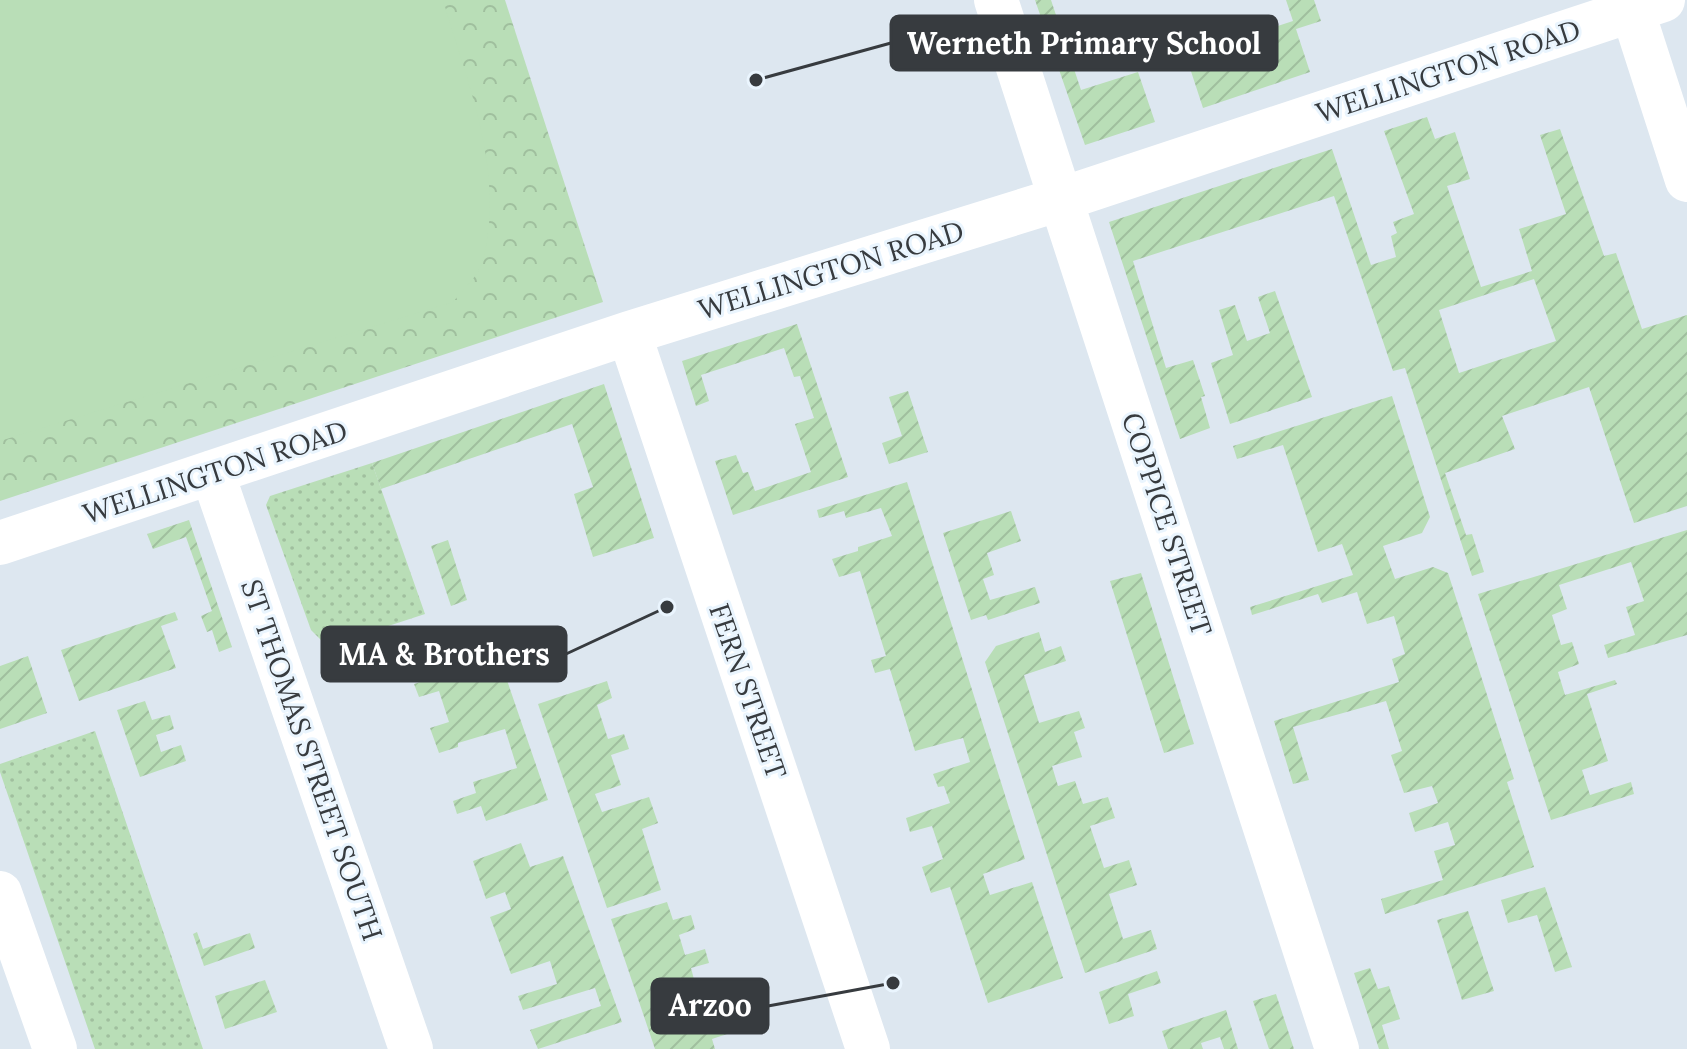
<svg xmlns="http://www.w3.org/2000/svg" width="1687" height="1049" font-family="Lora,serif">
<defs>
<pattern id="grass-dots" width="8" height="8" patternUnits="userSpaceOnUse" patternTransform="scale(2)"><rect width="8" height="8" fill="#b9deb7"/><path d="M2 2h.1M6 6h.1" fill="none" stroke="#a0bf9e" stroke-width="1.8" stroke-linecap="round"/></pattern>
<pattern id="forest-crowns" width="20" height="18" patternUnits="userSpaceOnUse" patternTransform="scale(2)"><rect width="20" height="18" fill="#b9deb7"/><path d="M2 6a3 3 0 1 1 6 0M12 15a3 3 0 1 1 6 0" fill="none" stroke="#a0bf9e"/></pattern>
<pattern id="garden-furrows" width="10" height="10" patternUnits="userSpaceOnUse" patternTransform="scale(2)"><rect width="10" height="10" fill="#b9deb7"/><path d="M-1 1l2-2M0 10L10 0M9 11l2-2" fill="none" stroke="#a0bf9e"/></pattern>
</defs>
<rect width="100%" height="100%" fill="#dde7f0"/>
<path fill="url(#grass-dots)" d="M 372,463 L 425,614 L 327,646 L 311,630 L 266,505 L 270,496 Z
M 95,731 L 203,1049 L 95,1049 L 0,772 L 0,764 Z"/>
<path fill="url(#forest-crowns)" d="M 0,0 L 505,0 L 603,302 L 0,501 Z"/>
<path fill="url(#garden-furrows)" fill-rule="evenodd" d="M 1035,0 L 1051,0 L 1081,90 L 1138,72 L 1155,122 L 1085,145 Z
M 1286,0 L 1314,0 L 1321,21 L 1296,29 L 1310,72 L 1203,108 L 1186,56 L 1293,21 Z
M 1427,117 L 1435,139 L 1455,132 L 1470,179 L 1447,186 L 1481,287 L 1532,271 L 1519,229 L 1566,214 L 1540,135 L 1560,129 L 1604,256 L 1616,253 L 1642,329 L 1687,315 L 1687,506 L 1634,523 L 1589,387 L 1502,416 L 1515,449 L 1445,473 L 1466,535 L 1472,534 L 1484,572 L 1472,576 L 1405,368 L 1393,371 L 1334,196 L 1133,261 L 1166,368 L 1193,360 L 1205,396 L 1201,397 L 1210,428 L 1180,439 L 1109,222 L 1332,149 L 1371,265 L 1396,257 L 1391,236 L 1397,233 L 1393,222 L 1414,214 L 1384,131 ZM 1534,279 L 1556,341 L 1459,373 L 1439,310 Z
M 1275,291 L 1312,397 L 1230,424 L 1211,363 L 1233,355 L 1219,310 L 1235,305 L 1247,341 L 1270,333 L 1258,297 Z
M 797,324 L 848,477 L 733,515 L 715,461 L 736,455 L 743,473 L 748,472 L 755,491 L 811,472 L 795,424 L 814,418 L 800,376 L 794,377 L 784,348 L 701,375 L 709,401 L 696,406 L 682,361 Z
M 604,384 L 654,538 L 593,557 L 574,494 L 593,487 L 572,424 L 381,489 L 372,463 Z
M 908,391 L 928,452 L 889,464 L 882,443 L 902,436 L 889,397 Z
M 1392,396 L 1430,517 L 1422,533 L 1383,546 L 1395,579 L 1433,567 L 1448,573 L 1514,779 L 1507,782 L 1534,867 L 1385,914 L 1381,899 L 1443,880 L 1434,851 L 1455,845 L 1448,822 L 1415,832 L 1409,813 L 1438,803 L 1432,786 L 1404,793 L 1391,755 L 1402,751 L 1386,701 L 1293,727 L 1309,780 L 1293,784 L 1274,721 L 1399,682 L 1392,659 L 1405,654 L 1394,616 L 1367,624 L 1357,592 L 1322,603 L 1318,594 L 1252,615 L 1250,607 L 1353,575 L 1342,544 L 1318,552 L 1283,445 L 1237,459 L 1233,446 Z
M 907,482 L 1025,859 L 983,874 L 990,895 L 1032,882 L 1063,978 L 988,1003 L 950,887 L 931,893 L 922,867 L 943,859 L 932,826 L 910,832 L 906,818 L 950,803 L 944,786 L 938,787 L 933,774 L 970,762 L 963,738 L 915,751 L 890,669 L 875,673 L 871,660 L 886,656 L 860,571 L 839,577 L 832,559 L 858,551 L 858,547 L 892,536 L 881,508 L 846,518 L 844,511 L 819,518 L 817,510 Z
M 1011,511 L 1021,541 L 987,553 L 994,575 L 983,579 L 990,600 L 1035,587 L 1040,603 L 988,620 L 986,615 L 971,620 L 943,533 Z
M 189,520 L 232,647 L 219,652 L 212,630 L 207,632 L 201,616 L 212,611 L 186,537 L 153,549 L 147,534 Z
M 1687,530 L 1687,635 L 1608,658 L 1604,645 L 1635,635 L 1626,607 L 1644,601 L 1631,562 L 1559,585 L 1567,609 L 1552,615 L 1561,645 L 1572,642 L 1579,664 L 1558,672 L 1565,695 L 1615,680 L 1617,684 L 1587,694 L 1608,761 L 1582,770 L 1590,795 L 1631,782 L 1634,794 L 1551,820 L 1478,594 Z
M 448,540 L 467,600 L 451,606 L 431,546 Z
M 1141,573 L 1194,744 L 1164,753 L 1110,581 Z
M 175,612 L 178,620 L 161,626 L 176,668 L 79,701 L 61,650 Z
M 1039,632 L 1045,652 L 1061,646 L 1066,661 L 1024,675 L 1039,723 L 1079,711 L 1085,728 L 1074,732 L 1082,757 L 1052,766 L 1058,786 L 1075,781 L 1083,804 L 1108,797 L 1115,818 L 1090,826 L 1104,868 L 1129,860 L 1137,885 L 1109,894 L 1123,939 L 1151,930 L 1157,949 L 1085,973 L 985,662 L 996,646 Z
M 28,656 L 47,713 L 0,729 L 0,666 Z
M 499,657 L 548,800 L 486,821 L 481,806 L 457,814 L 453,801 L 476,793 L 473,782 L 517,768 L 505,729 L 458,743 L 458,747 L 439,753 L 430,728 L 449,722 L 439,691 L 419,697 L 414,684 Z
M 607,681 L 612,698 L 597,705 L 608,739 L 624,734 L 629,749 L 611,755 L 621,785 L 595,794 L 602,812 L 649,797 L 658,823 L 642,829 L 661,890 L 607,908 L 538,704 Z
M 145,701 L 152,720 L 170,715 L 174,729 L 156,735 L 161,752 L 181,745 L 186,761 L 140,777 L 117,710 Z
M 521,843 L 530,867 L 563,856 L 622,1022 L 538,1049 L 530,1030 L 601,1006 L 595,988 L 523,1010 L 518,996 L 557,984 L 550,961 L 511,974 L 490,917 L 511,909 L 505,892 L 486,899 L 473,861 Z
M 1545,887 L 1572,967 L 1555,972 L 1537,915 L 1508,923 L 1501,900 Z
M 667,902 L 673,920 L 691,915 L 695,929 L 679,935 L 685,955 L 705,949 L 709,963 L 691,968 L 696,987 L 714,982 L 720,999 L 700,1005 L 706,1022 L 724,1016 L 730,1033 L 712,1039 L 715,1049 L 655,1049 L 611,919 Z
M 1468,911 L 1494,991 L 1462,1000 L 1437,920 Z
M 197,932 L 203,949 L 250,933 L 255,948 L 204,966 L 193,934 Z
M 1370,968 L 1378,989 L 1389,986 L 1400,1019 L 1382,1025 L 1389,1049 L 1379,1049 L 1354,973 Z
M 1157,971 L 1161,983 L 1128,994 L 1134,1016 L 1109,1024 L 1099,992 Z
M 265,980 L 277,1012 L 225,1029 L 215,996 Z
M 1276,994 L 1294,1049 L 1269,1049 L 1253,1001 Z
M 1226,1010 L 1238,1049 L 1224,1049 L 1220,1037 L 1201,1043 L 1203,1049 L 1168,1049 L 1162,1031 Z"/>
<path fill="#b9deb7" d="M 0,0 L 443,0 C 467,82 507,176 482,263 C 478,276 462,291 453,302 L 0,441 Z"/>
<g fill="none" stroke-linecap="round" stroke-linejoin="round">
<path stroke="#fff" stroke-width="44" d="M 996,0 L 1337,1049
M 1629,0 L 1687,180
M 629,333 L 868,1049
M 212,472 L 411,1049
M 0,543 L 629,333 L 1083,192 L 1663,0
M 0,893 L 55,1049"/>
</g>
<g text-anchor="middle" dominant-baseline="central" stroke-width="6" stroke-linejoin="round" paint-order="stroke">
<g font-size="28" fill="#373b3f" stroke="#eaf5fe">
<text transform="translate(1448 71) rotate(-18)">WELLINGTON ROAD</text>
<text transform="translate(831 270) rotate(-17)">WELLINGTON ROAD</text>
<text transform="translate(215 472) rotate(-18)">WELLINGTON ROAD</text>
<text transform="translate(1167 524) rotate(72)">COPPICE STREET</text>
<text transform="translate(748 691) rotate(71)">FERN STREET</text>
<text transform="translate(312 760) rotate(71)">ST THOMAS STREET SOUTH</text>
</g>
</g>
<path fill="none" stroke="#373b3f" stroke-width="3" d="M756 80L891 43M667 607L566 654M893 983L768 1006"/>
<g fill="#373b3f" stroke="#eaf5fe" stroke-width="3">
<circle cx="756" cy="80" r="8"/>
<circle cx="667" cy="607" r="8"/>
<circle cx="893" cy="983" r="8"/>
</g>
<g fill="#373b3f" stroke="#373b3f" stroke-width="3">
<rect x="891" y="16" width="386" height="54" rx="8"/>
<rect x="322" y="627" width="244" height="54" rx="8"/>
<rect x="652" y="979" width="116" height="54" rx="8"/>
</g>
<g font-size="30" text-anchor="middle" font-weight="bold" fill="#fff">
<text x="1084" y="54">Werneth Primary School</text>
<text x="444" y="665">MA &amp; Brothers</text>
<text x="710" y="1016">Arzoo</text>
</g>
</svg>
